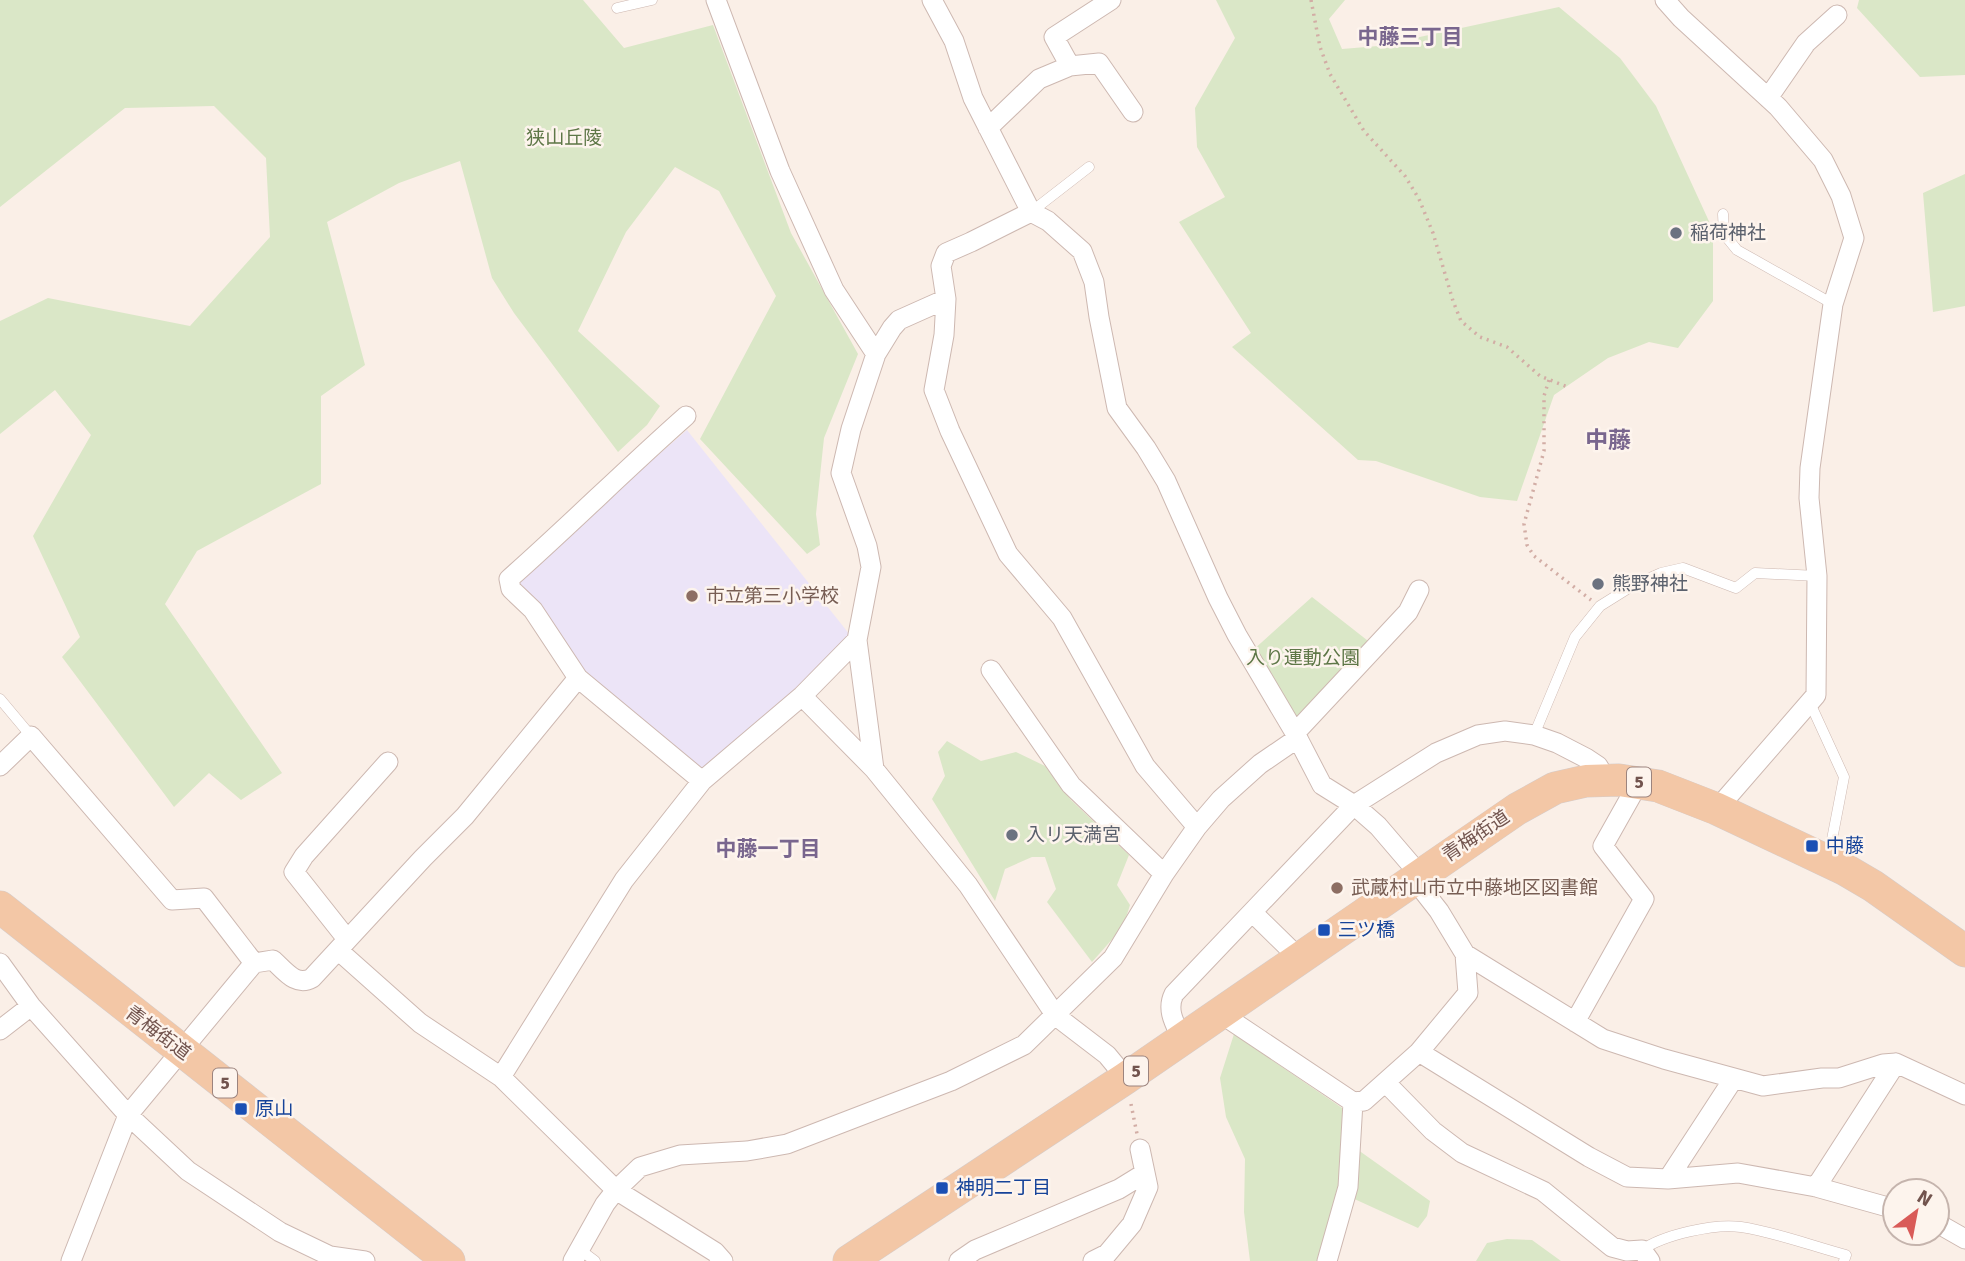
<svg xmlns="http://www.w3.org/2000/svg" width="1965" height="1261" font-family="Signika,'Noto Sans JP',sans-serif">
<rect width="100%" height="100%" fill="#faefe7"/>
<path fill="#ece4f7" d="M 687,430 L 850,635 L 797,688 L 700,771 L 580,673 L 513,580 Z"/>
<path fill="#dae7c7" d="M 0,0 L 583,0 L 624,48 L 713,25 L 791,233 L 858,354 L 824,438 L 816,514 L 820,545 L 807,554 L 700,439 L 776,296 L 719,191 L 675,167 L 626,232 L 578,331 L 660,406 L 647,425 L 618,452 L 514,313 L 492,278 L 460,161 L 399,183 L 327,222 L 365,365 L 321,396 L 321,484 L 197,551 L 165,604 L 282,773 L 241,800 L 209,773 L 174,807 L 62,657 L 80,637 L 33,536 L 91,435 L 55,390 L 0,434 L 0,321 L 48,298 L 190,326 L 270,237 L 266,158 L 214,106 L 125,108 L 0,207 Z
M 1216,0 L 1345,0 L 1329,19 L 1342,49 L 1378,46 L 1559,7 L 1620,58 L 1656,106 L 1713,230 L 1713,301 L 1678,348 L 1649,342 L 1608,358 L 1554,395 L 1517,501 L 1480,497 L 1376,461 L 1358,460 L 1232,347 L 1251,333 L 1179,222 L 1225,197 L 1197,147 L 1195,108 L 1235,38 Z
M 1859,0 L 1965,0 L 1965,75 L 1920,77 L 1857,8 Z
M 1965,174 L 1965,306 L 1933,312 L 1923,193 Z
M 1312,597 L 1372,644 L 1300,722 L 1252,651 Z
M 947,741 L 981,761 L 1016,752 L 1045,766 L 1071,800 L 1129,855 L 1117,885 L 1130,905 L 1123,927 L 1092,962 L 1047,902 L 1056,889 L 1045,857 L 1032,857 L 1005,869 L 995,901 L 932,799 L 945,776 L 938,752 Z
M 1234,1034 L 1345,1110 L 1344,1140 L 1430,1201 L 1427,1216 L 1418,1228 L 1339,1192 L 1321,1261 L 1250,1261 L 1244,1212 L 1245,1159 L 1226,1117 L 1220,1078 Z
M 1507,1239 L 1532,1240 L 1561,1261 L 1476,1261 L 1487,1243 Z"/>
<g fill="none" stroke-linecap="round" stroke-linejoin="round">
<defs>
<path id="service" d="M 617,8 L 652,0
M 1031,212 L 1089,167
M 1723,214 L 1724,234 L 1737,250 L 1833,304
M 0,699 L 31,736
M 1810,703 L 1844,777 L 1829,855
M 1534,735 L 1575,637 L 1600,606 L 1632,586 L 1661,573 L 1683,568 L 1736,588 L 1755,573 L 1817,576
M 579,1249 L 595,1261
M 1642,1250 C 1663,1235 1715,1223 1741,1227 C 1775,1232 1812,1246 1846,1255 L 1844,1261"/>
<path id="minor" d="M 716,0 L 780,171 L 834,290 L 876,354
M 932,0 L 954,41 L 973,98 L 1031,212 L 1048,221 L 1082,251 L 1094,282 L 1099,317 L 1117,408 L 1146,448 L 1166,481 L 1218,598 L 1237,635 L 1295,733 L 1322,785 L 1354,805 L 1378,826 L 1420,875 L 1421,888 L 1439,911 L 1465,954 L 1468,993 L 1419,1052 L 1364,1101 L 1353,1102 L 1220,1013
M 1665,0 L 1681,18 L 1778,107 L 1823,160 L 1841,196 L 1854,238 L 1833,304 L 1810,468 L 1809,498 L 1817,576 L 1816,695 L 1717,809
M 1070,66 L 1054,37 L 1111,0
M 1768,98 L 1806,43 L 1837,15
M 988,128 L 1039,79 L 1070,66 L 1099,63 L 1133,112
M 1031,212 L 971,242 L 946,253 L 941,266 L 946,299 L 944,335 L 934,390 L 950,431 L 1008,554 L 1062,618 L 1145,766 L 1197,827
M 686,416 C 626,469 569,526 509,579 L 511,589 L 533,610 L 578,678 L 702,781 L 802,696 L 857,640
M 991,670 L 1071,785 L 1164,874
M 802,696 L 874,769 L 968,885 L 1056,1016 L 1107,1055 L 1126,1078
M 1295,733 L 1408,612 L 1419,590
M 0,766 L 31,736 L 172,900 L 204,898 L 254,963
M 874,769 L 857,640 L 871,567 L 867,546 L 841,473 L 851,429 L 876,354 L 892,328 L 899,320 L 946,299
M 1253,913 L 1299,958
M 347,939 L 294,872 L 304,856 L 388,762
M 339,951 L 420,1023 L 501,1077 L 616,1190 L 715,1252 L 723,1261
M 1465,954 L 1603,1039 L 1664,1059 L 1763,1086 L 1822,1078 L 1839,1078 L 1883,1064 L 1896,1063 L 1965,1095
M 0,963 L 31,1006 L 128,1115 L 188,1171 L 280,1232 L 330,1256 L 365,1261
M 1575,1022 L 1644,899 L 1603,846 L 1639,782
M 0,1030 L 31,1006
M 1182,1039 C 1175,1024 1166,1010 1174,994 L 1354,805 L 1436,753 L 1478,735 L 1505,731 L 1534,735 L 1557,743 L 1586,758 L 1598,766 L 1606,779
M 1419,1052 L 1589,1157 L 1627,1177 L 1668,1179 L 1738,1173 L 1816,1187 L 1895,1209
M 501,1077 L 624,880 L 702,781
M 1386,1083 L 1433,1131 L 1462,1153 L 1543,1191 L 1612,1247 L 1627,1251 L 1642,1250 L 1650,1261
M 1668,1179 L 1734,1078
M 1816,1187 L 1896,1063
M 1937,1223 L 1965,1239
M 71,1261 L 128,1115 L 254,963 L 273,960 C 285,971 296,987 312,978 L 423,858 L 465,816 L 578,678
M 573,1261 L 605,1204 L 616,1190 L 640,1167 L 680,1155 L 747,1151 L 787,1144 L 951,1081 L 1024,1045 L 1113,958 L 1164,874 L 1197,827 L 1221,799 L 1260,764 L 1298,738
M 959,1261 L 975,1250 L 1119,1189 L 1145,1173
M 1093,1261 L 1107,1254 L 1132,1224 L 1148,1187 L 1140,1149
M 1327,1261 L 1348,1187 L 1353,1102"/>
<path id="primary" d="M 0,907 C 149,1026 300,1142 449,1261
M 849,1261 L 1126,1078 L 1517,809 L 1555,788 L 1586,781 L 1619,780 L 1658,786 L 1717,809 L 1844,869 L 1873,886 L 1965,951"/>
</defs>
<use href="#service" stroke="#cdb8b1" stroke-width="11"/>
<use href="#minor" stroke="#cdb8b1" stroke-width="21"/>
<use href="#primary" stroke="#d5ccca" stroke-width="33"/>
<path stroke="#d2ada5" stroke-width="3.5" stroke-dasharray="2 5" stroke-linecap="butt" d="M 1311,0 L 1320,47 L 1330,74 L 1364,131 L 1405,176 L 1419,199 L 1433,233 L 1453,301 L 1461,321 L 1480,337 L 1507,347 L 1540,376 L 1570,388
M 1549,380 L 1544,396 L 1544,451 L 1524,524 L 1527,545 L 1534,556 L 1591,600
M 1131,1104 L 1137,1134"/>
<use href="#service" stroke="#fff" stroke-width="10"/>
<use href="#minor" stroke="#fff" stroke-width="19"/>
<use href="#primary" stroke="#f3c7a6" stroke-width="32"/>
</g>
<g fill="#6b7280" stroke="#fdf4ed" stroke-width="2.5">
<circle cx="1676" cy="233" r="7"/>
<circle cx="1598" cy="584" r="7"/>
<circle cx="1012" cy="835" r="7"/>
</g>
<g fill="#8d6e63" stroke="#fdf4ed" stroke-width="2.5">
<circle cx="692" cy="596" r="7"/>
<circle cx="1337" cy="888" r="7"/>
</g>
<g fill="#1a4fb4" stroke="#fdf4ed" stroke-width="2.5">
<rect x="1805" y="839" width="14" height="14" rx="3.5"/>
<rect x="1317" y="923" width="14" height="14" rx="3.5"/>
<rect x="234" y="1102" width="14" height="14" rx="3.5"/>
<rect x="935" y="1181" width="14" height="14" rx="3.5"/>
</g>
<g text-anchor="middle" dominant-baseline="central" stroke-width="5" stroke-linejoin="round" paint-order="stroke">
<g fill="#fdf4ed" stroke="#9c847e" stroke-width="2">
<rect x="1627" y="767.5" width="24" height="29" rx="5"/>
<rect x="1124" y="1056.5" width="24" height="29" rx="5"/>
<rect x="213" y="1068.5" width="24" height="29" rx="5"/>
</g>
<g font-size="18" font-weight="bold" fill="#72544e">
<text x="1639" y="782">5</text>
<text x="1136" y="1071">5</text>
<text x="225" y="1083">5</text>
</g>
<g font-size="19" fill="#5e7747" stroke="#fdf4ed">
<text x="564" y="138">狭山丘陵</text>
<text x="1303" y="658">入り運動公園</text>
</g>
<g font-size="19" fill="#5b616d" stroke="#fdf4ed" text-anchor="start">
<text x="1690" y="233">稲荷神社</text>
<text x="1612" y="584">熊野神社</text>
<text x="1026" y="835">入リ天満宮</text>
</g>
<g font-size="19" fill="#785e54" stroke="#fdf4ed" text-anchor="start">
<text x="706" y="596">市立第三小学校</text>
<text x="1351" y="888">武蔵村山市立中藤地区図書館</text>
</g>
<g font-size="19" fill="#72544e" stroke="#fdf4ed">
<text transform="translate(1476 836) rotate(-34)">青梅街道</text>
<text transform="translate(158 1033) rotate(37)">青梅街道</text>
</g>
<g font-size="19" fill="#164399" stroke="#fdf4ed" text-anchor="start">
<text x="1826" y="846">中藤</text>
<text x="1338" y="930">三ツ橋</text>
<text x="255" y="1109">原山</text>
<text x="956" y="1188">神明二丁目</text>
</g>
<g font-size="21" font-weight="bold" fill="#79668e" stroke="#fdf4ed">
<text x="1410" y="37">中藤三丁目</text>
<text x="768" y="849">中藤一丁目</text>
</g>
<g font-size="23" font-weight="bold" fill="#79668e" stroke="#fdf4ed">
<text x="1608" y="440">中藤</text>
</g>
</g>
<g transform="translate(1916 1212) rotate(32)"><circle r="33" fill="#fdf4ed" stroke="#c5b4ad" stroke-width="2"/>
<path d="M0-5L12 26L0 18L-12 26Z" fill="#d95b58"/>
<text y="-10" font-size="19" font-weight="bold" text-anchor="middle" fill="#72544e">N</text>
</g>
</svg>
